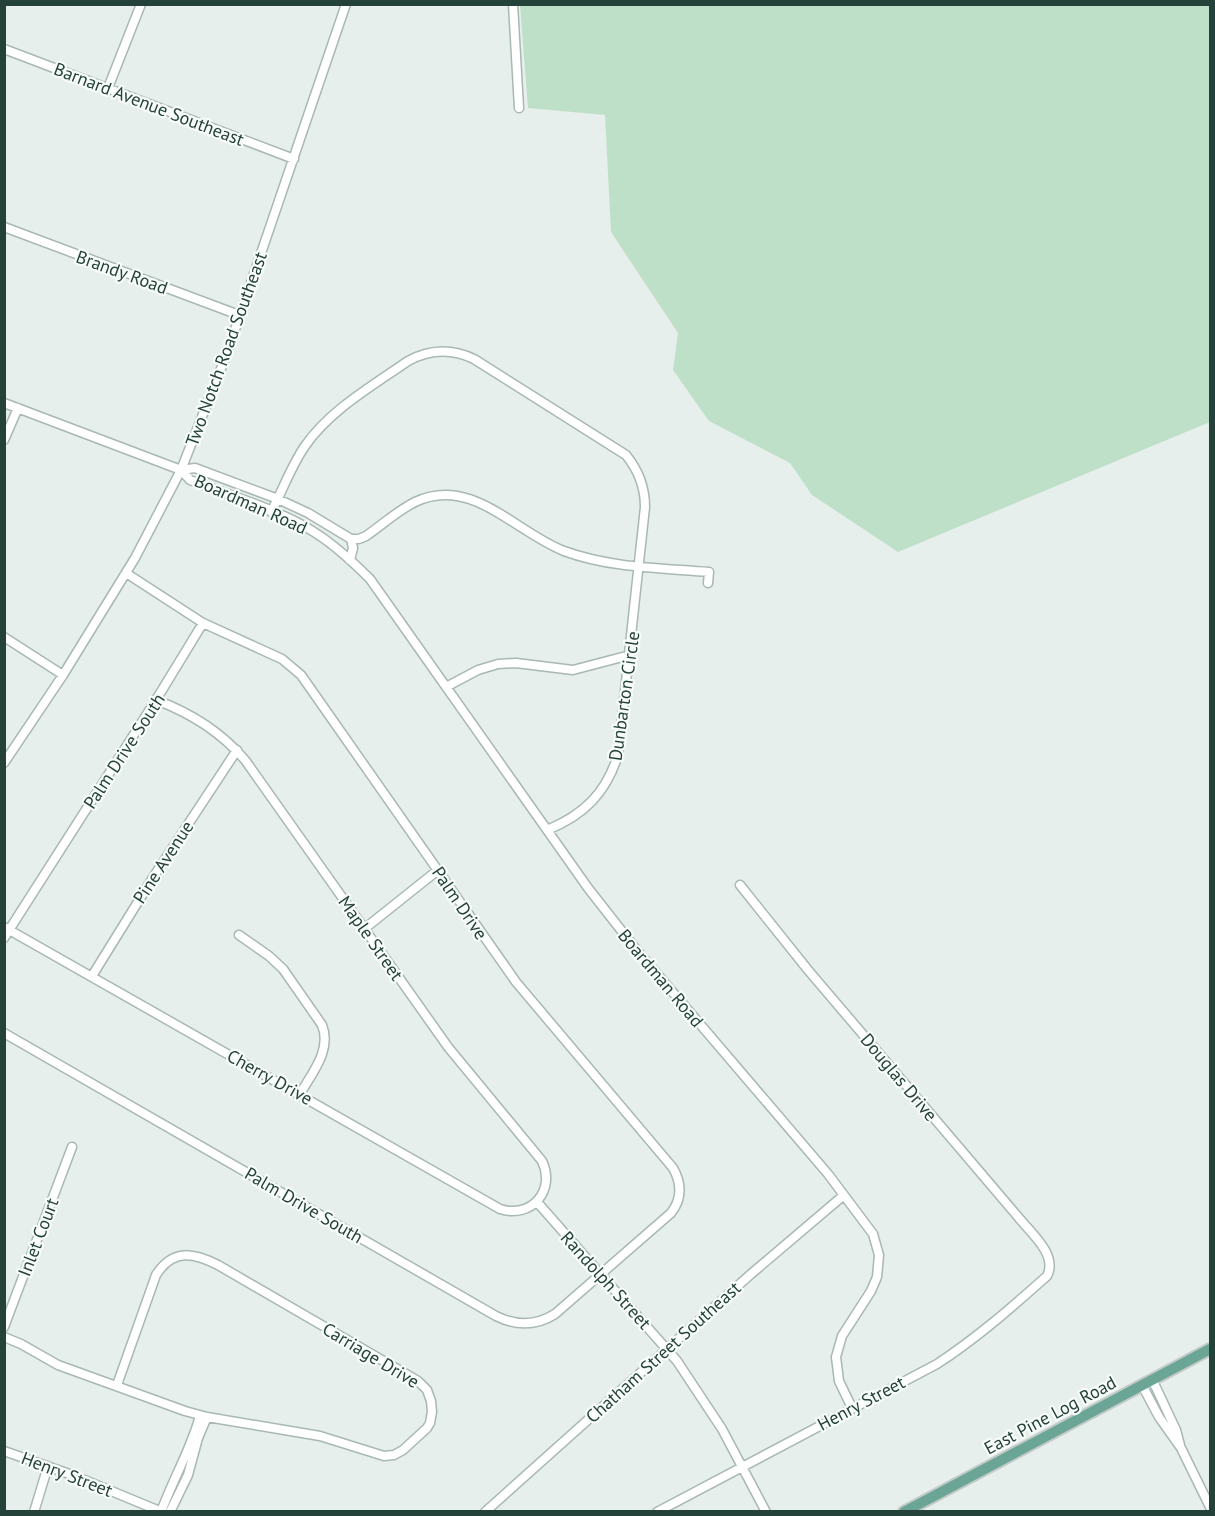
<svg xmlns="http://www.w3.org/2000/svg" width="1215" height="1516" font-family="'PT Sans',sans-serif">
<rect width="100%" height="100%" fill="#e6efeb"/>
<path fill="#bfe0c8" d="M 520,5 L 1210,5 L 1210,422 L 898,552 L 812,495 L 790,463 L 709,421 L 673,370 L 678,333 L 611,232 L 605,115 L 528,108 Z"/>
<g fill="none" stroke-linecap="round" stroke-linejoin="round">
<defs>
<path id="minor" d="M 513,4 L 519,108
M 4,49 L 294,159
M 108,88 L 141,4
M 4,227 L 239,315
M 4,403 L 181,470 L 195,468 L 278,499 L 308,513 L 351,539 L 353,548 L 350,560
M 4,440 L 18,408
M 181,470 L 190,480 C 228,495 280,510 314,532 C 335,545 352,561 370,579 L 588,888 L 635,948 L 828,1174 L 873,1234 L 879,1255 L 877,1277 L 871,1291 L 842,1336 L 836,1357 L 839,1381 L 852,1408
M 271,512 C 283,490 291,466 305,446 C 330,410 372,386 408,361 C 430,349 451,348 474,359 L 626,455 C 639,471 645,487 645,507 L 618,755 C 606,793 584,815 547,830
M 351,539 L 359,539 L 366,536 C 382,525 397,511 415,502 C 471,475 515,532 564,551 C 610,568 661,568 709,572 L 708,583
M 4,637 L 63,675
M 446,687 L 478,670 L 498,664 L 516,663 L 573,670 L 630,655
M 4,763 L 63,675 L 135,558 L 181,470 L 226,356 L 346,4
M 4,927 L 500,1209 C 532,1219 556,1190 542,1161 L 448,1047 L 245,760 C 221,732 191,713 156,700
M 364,929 L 438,870
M 239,935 L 269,956 L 283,969 L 322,1025 C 332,1050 312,1073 300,1094
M 4,938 L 156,700 L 203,623
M 92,976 L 154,876 L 237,750
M 4,1033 L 496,1316 C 516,1326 536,1326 555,1314 L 671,1213 C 682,1199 682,1184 673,1168 L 516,982 L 301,675 L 282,659 L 203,623 L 126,573
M 537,1202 L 677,1361 L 722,1429 L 766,1512
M 4,1327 L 72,1147
M 4,1337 L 21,1344 L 58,1365 L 185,1411 L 207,1417 L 320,1436 L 384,1456 L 394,1455 L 403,1450 L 427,1428 L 430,1423 L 432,1412 L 431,1401 L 427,1390 L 418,1381 L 218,1265 C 194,1253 173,1248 156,1275 L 117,1385
M 1152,1379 L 1176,1430 L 1180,1445
M 1142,1385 L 1159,1417 L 1181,1448 L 1210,1507
M 4,1451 L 75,1476 L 162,1512
M 34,1512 L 48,1466
M 161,1512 C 173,1479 191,1449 200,1416
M 170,1512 L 188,1475 L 198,1438 L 207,1417
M 485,1512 L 751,1274 L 844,1195
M 657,1512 L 937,1364 C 977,1338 1012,1307 1047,1276 C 1058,1255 1031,1233 1019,1218 L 808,970 L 740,885"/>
<path id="major" d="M 904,1512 L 1210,1349"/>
</defs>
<use href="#minor" stroke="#a8b8b2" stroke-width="11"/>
<use href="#major" stroke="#c2cac8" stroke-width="14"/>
<use href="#minor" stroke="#fff" stroke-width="8"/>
<use href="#major" stroke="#6aa596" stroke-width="10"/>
</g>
<g text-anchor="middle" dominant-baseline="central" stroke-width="4.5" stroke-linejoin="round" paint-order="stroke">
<g font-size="18" fill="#24423a" stroke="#f7fbf9">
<text transform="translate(149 104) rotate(21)">Barnard Avenue Southeast</text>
<text transform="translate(122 272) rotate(20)">Brandy Road</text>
<text transform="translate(226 349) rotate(-70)">Two Notch Road Southeast</text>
<text transform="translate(251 504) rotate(24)">Boardman Road</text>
<text transform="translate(624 696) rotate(-82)">Dunbarton Circle</text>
<text transform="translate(124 751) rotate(-57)">Palm Drive South</text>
<text transform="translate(163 862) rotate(-57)">Pine Avenue</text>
<text transform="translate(460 903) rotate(56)">Palm Drive</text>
<text transform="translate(371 938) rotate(55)">Maple Street</text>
<text transform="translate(661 978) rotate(50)">Boardman Road</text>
<text transform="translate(270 1077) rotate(29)">Cherry Drive</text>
<text transform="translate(899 1077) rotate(50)">Douglas Drive</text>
<text transform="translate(304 1205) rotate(30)">Palm Drive South</text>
<text transform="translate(38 1237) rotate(-69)">Inlet Court</text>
<text transform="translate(606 1280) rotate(48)">Randolph Street</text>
<text transform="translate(663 1352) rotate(-42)">Chatham Street Southeast</text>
<text transform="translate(371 1355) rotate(31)">Carriage Drive</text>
<text transform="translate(861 1403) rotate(-28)">Henry Street</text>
<text transform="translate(1050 1415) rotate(-28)">East Pine Log Road</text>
<text transform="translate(67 1474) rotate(21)">Henry Street</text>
</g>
</g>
<rect width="1215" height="1516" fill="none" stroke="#24423a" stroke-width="12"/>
</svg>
